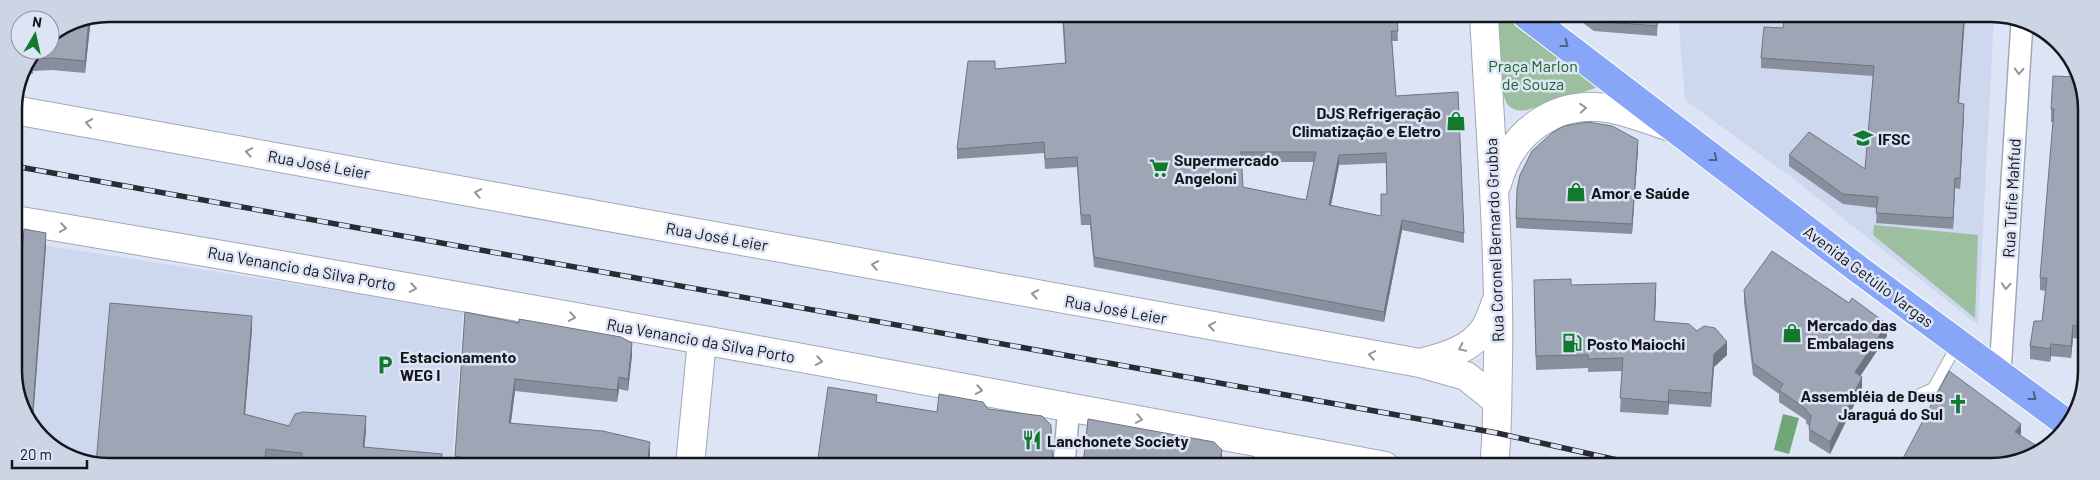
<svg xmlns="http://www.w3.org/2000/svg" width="2100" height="480" font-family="Barlow,sans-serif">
<rect width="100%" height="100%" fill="#dde4f5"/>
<path fill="#cdd7ee" d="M 1678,15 L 1994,16 L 1978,325 L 1791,177 L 1685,100 Z
M 23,242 L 463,310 L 452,465 L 91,464 L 42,438 L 16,389 Z"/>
<path fill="#9cbf9f" d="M 1499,15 L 1503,15 L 1605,85 L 1527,110 C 1520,111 1515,111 1509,106 C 1498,97 1499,32 1499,15 Z
M 1874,225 L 1978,235 L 1975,318 L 1873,235 Z"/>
<path fill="#70a776" d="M 1783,414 L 1799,418 L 1789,454 L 1774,450 Z"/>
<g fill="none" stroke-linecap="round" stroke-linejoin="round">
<defs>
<path id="lane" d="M 1920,394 L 1933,388 L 1958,343"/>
<path id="street" d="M 2000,373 L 2022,22
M 1064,465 L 1069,406
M 1264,465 L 1266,443"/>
<path id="secondary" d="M 1484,15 C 1490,131 1500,247 1498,363 C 1497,397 1498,432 1494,466
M 14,110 L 1420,363 L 1466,376 L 1497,401
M 1497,184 C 1511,131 1557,98 1613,109 C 1632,113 1652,121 1671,127
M 15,220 C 473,296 929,381 1385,466
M 1420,363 C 1444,357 1471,350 1485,328 C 1490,320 1493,310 1496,302
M 690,465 L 702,340"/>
<path id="highway" d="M 1526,15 L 1858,269 L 2065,422"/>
</defs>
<use href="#lane" stroke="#a2a8b8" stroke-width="12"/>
<use href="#street" stroke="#a2a8b8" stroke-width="24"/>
<use href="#secondary" stroke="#a2a8b8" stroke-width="30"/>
<use href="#highway" stroke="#fff" stroke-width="30"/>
<use href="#lane" stroke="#fff" stroke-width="10"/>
<use href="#street" stroke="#fff" stroke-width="21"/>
<use href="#secondary" stroke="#fff" stroke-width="28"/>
<use href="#highway" stroke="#87a6f7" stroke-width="28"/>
<defs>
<path id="rail" d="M 14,166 L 1497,433 L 1644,466"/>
</defs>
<use href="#rail" stroke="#2a2c34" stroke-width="5.5"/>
<use href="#rail" stroke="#dde4f5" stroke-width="4" stroke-dasharray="11" stroke-linecap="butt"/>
</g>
<path fill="#888e9c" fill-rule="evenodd" d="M 1062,15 L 1397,15 L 1398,41 L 1392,41 L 1396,96 L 1464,233 L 1464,243 L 1402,230 L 1384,322 L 1094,267 L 1090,225 L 1081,225 L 1077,167 L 1045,169 L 1044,153 L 957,159 L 957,149 L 995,69 L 1065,63 ZM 1241,162 L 1314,162 L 1306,200 L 1243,187 ZM 1386,163 L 1387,194 L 1381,216 L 1331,205 L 1339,165 Z
M 1572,15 L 1658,15 L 1657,36 L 1594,31 Z
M 1870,15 L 1965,16 L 1959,103 L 1964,114 L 1960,189 L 1955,188 L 1953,229 L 1876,223 L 1877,208 L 1843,204 L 1789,166 L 1789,155 L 1865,169 L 1873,76 L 1761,68 L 1761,58 L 1783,28 L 1870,18 Z
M 91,17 L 85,73 L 52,70 L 33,71 L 33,74 L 28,73 L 38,50 Z
M 2084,91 L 2084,340 L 2073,338 L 2071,358 L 2051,356 L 2050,362 L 2030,359 L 2030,346 L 2042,321 L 2046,291 L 2040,290 L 2040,278 L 2053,122 L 2051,122 L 2051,109 Z
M 1638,149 L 1632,234 L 1516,228 L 1516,218 Z
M 1571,285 L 1656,296 L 1655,321 L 1727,355 L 1714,367 L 1711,407 L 1669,404 L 1668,415 L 1620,412 L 1622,371 L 1588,372 L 1588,368 L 1536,370 L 1534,293 Z
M 1744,290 L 1887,336 L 1860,376 L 1862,389 L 1830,454 L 1809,441 L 1809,426 L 1806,423 L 1806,420 L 1779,402 L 1779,394 L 1753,375 L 1744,302 Z
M 465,312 L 632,355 L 628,391 L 619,389 L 617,402 L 515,391 L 511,423 L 650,453 L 649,465 L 455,465 Z
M 252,329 L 245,414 L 289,426 L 366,430 L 364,448 L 442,465 L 288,465 L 266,462 L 96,464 Z
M 877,402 L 937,412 L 988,409 L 1052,452 L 1055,465 L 817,465 Z"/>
<path fill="#6f747f" d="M 1964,16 L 1965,16 L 1958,114 L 1958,103 Z
M 91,17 L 85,73 L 85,61 L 89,18 Z
M 1964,104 L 1964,114 L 1960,189 L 1960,178 Z
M 1638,140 L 1638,149 L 1632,234 L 1632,224 Z
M 1339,155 L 1339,165 L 1329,215 L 1329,205 Z
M 1955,178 L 1955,188 L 1953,229 L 1953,218 Z
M 1402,220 L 1402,230 L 1384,322 L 1384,312 Z
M 46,233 L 46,247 L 33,421 L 32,420 Z
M 1656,283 L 1656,296 L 1654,334 L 1654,321 Z
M 252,316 L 252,329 L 244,427 L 244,414 Z
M 1887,324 L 1887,336 L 1855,384 L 1855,372 Z
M 2073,325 L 2073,338 L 2071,358 L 2071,346 Z
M 1727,342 L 1727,355 L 1714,367 L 1711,407 L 1711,393 L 1714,354 Z
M 632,343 L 632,355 L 628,391 L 628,379 Z
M 2051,344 L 2051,356 L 2050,362 L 2050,349 Z
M 619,377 L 619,389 L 617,402 L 617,390 Z
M 1862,377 L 1862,389 L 1830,454 L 1830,442 Z
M 515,379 L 515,391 L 509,434 L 509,423 Z
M 1669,390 L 1669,404 L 1668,415 L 1668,402 Z
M 366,416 L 366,430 L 363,461 L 363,447 Z
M 2021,424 L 2021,435 L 2015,432 Z
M 650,442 L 650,453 L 649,465 L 647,465 Z
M 266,449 L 266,462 L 265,465 L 264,465 Z
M 1222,450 L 1222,465 L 1219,465 Z"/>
<path fill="#9ea5b5" stroke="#6f747f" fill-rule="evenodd" d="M 1063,15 L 1397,15 L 1398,31 L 1391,31 L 1396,96 L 1458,92 L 1464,233 L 1402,220 L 1384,312 L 1094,257 L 1090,215 L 1081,215 L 1077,157 L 1045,159 L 1044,142 L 957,149 L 968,61 L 995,61 L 995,69 L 1066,63 ZM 1241,152 L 1316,152 L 1306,200 L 1243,187 ZM 1386,153 L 1387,194 L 1381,194 L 1381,216 L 1329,205 L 1339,155 Z
M 1586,15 L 1657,15 L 1657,26 L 1594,21 Z
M 1784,15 L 1833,15 L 1870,18 L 1870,15 L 1964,16 L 1958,103 L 1964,104 L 1960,178 L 1955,178 L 1953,218 L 1876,213 L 1878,197 L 1843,194 L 1789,155 L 1809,132 L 1865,169 L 1874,66 L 1761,58 L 1764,27 L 1783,28 Z
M 89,18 L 85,61 L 52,58 L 34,59 L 38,50 L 50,50 L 50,36 L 73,21 Z
M 2053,76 L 2077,77 L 2084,91 L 2084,327 L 2073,325 L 2071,346 L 2051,344 L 2050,349 L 2030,346 L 2034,321 L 2042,321 L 2047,278 L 2040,278 L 2054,109 L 2051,109 Z
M 1588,122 L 1612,126 L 1638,140 L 1632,224 L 1516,218 L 1517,189 L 1520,175 L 1532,151 L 1552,133 L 1564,126 Z
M 24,229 L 46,233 L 32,420 L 16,389 L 15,298 L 19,298 Z
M 1772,251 L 1849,303 L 1852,298 L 1887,324 L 1855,372 L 1862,377 L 1830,442 L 1809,429 L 1811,415 L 1806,411 L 1806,409 L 1779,390 L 1783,384 L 1753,363 L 1744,290 Z
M 1571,279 L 1571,285 L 1656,283 L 1654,321 L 1689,324 L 1697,331 L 1704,326 L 1715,328 L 1727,342 L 1714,354 L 1711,393 L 1669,390 L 1668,402 L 1620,398 L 1623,358 L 1588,359 L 1588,355 L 1536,356 L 1534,280 Z
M 110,303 L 252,316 L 244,414 L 289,426 L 295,414 L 303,412 L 366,416 L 363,447 L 442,454 L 441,465 L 301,465 L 302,453 L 266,449 L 264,465 L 96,464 Z
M 465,312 L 519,323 L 519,319 L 621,337 L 632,343 L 628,379 L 619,377 L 617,390 L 515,379 L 509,423 L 603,431 L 650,442 L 647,465 L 491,465 L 491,463 L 455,456 Z
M 1949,371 L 2021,424 L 2015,432 L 2040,448 L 1996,466 L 1899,466 Z
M 828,387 L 877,395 L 876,402 L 937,412 L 939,394 L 983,402 L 988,409 L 1042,416 L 1051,425 L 1052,452 L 1055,465 L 1048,465 L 1008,460 L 1007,464 L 977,460 L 976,465 L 817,465 Z
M 1088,419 L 1214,442 L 1222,450 L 1219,465 L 1083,465 Z
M 1287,460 L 1318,465 L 1281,465 Z"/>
<defs><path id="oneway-chevron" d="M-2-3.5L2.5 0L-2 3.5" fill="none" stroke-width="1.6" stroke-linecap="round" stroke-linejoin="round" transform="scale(1.25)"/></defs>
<g stroke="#4e5e8a">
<use href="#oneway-chevron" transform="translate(1565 44) rotate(37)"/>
<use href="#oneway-chevron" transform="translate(1714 158) rotate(38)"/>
<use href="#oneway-chevron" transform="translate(2033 397) rotate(37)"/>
</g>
<g stroke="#959699">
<use href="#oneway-chevron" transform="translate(2019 71) rotate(93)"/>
<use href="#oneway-chevron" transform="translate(1583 108) rotate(-5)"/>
<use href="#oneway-chevron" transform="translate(89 123) rotate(-170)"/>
<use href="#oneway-chevron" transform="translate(249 152) rotate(-170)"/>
<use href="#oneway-chevron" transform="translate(478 193) rotate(-170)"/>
<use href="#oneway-chevron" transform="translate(63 228) rotate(9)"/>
<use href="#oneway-chevron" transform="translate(875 265) rotate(-170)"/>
<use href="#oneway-chevron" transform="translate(2006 286) rotate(93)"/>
<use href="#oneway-chevron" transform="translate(413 288) rotate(10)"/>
<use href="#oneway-chevron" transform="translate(1035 294) rotate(-170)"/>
<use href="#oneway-chevron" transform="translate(572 317) rotate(10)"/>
<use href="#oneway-chevron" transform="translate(1212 326) rotate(-170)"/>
<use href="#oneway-chevron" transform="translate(1462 348) rotate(154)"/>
<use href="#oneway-chevron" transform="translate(1372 355) rotate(-170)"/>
<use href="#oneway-chevron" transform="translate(819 361) rotate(10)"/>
<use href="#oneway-chevron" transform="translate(979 390) rotate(10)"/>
<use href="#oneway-chevron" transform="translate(1139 419) rotate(11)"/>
</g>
<defs>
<symbol id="shop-bare" viewBox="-9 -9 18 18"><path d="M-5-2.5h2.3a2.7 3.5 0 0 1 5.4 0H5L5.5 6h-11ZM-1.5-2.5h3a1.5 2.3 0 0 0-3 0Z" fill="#117a2e" stroke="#dde4f5" stroke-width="2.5" paint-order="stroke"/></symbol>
<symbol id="university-bare" viewBox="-9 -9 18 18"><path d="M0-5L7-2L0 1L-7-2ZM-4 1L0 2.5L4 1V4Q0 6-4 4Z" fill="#117a2e" stroke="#dde4f5" stroke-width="2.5" paint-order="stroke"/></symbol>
<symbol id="supermarket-bare" viewBox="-9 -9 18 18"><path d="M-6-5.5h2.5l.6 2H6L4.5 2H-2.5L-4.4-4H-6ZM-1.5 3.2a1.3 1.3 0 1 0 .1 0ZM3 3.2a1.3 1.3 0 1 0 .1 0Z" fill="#117a2e" stroke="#dde4f5" stroke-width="2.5" paint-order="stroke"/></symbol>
<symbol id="fuel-bare" viewBox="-9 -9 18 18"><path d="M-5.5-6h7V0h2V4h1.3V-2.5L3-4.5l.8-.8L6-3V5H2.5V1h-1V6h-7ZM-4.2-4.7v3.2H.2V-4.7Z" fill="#117a2e" stroke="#dde4f5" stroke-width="2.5" paint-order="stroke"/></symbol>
<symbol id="parking-bare" viewBox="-9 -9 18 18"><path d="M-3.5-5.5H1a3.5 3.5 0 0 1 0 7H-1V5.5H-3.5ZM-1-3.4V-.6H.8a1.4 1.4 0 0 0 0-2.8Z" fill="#117a2e" stroke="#dde4f5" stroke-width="2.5" paint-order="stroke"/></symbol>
<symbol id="church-bare" viewBox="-9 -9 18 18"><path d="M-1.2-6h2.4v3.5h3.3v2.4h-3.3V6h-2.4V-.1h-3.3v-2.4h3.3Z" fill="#117a2e" stroke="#dde4f5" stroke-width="2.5" paint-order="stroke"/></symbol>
<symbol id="restaurant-bare" viewBox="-9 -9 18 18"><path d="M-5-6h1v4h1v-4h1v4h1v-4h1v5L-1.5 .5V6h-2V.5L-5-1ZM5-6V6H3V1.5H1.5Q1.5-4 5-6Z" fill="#117a2e" stroke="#dde4f5" stroke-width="2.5" paint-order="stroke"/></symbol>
</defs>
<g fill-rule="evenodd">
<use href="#shop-bare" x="1442" y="107" width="28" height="28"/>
<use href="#university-bare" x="1849" y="124" width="28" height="28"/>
<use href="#supermarket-bare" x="1145" y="154" width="28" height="28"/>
<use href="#shop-bare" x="1562" y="178" width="28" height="28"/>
<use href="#shop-bare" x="1778" y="319" width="28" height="28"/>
<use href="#fuel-bare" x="1558" y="329" width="28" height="28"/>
<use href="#parking-bare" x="371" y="351" width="28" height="28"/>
<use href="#church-bare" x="1944" y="390" width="28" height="28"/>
<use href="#restaurant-bare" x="1018" y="426" width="28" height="28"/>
</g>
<g text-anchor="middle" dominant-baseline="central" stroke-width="5" stroke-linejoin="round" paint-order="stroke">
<g font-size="16" fill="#19692b" stroke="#dde4f5">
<text x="1533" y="65">Praça Marlon<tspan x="1533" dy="18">de Souza</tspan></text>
</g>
<g font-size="16" font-weight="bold" fill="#14161c" stroke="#dde4f5" text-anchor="start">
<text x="1441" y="112" text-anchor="end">DJS Refrigeração<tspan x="1441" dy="18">Climatização e Eletro</tspan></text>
<text x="1878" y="138">IFSC</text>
<text x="1174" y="159">Supermercado<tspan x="1174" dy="18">Angeloni</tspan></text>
<text x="1591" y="192">Amor e Saúde</text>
<text x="1807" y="324">Mercado das<tspan x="1807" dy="18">Embalagens</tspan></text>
<text x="1587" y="343">Posto Maiochi</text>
<text x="400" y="356">Estacionamento<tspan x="400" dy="18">WEG I</tspan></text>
<text x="1943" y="395" text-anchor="end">Assembléia de Deus<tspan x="1943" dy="18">Jaraguá do Sul</tspan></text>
<text x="1047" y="440">Lanchonete Society</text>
</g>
<g font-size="16" fill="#14161c" stroke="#dde4f5">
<text transform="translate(319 164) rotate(10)">Rua José Leier</text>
<text transform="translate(2011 198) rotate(-87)">Rua Tufie Mahfud</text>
<text transform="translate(717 236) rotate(10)">Rua José Leier</text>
<text transform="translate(1494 240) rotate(-92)">Rua Coronel Bernardo Grubba</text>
<text transform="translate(302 268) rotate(10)">Rua Venancio da Silva Porto</text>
<text transform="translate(1869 276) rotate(37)">Avenida Getúlio Vargas</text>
<text transform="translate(1116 309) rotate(10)">Rua José Leier</text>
<text transform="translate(701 340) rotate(10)">Rua Venancio da Silva Porto</text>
</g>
</g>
<path d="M0 0H2100V480H0ZM109 22H1991A87 87 0 0 1 2078 109V371A87 87 0 0 1 1991 458H109A87 87 0 0 1 22 371V109A87 87 0 0 1 109 22Z" fill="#cdd4e4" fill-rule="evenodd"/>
<path fill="none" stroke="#14161c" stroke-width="2.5" d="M109 22H1991A87 87 0 0 1 2078 109V371A87 87 0 0 1 1991 458H109A87 87 0 0 1 22 371V109A87 87 0 0 1 109 22Z"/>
<g transform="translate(35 35) rotate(9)"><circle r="24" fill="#dde4f5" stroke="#8d929e"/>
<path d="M0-4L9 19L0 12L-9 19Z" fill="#117a2e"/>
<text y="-8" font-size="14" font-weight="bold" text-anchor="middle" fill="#14161c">N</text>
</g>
<path d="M12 460v8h75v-8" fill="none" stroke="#14161c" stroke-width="2.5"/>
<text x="20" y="460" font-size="15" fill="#14161c" stroke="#dde4f5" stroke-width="4" paint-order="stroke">20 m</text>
</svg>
